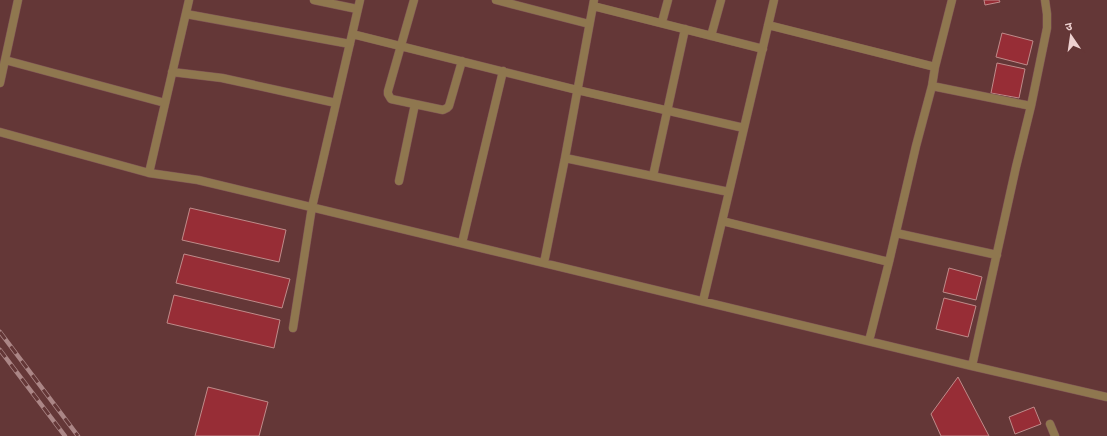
<svg xmlns="http://www.w3.org/2000/svg" width="1107" height="436" font-family="'Public Sans','Noto Sans Devanagari',sans-serif">
<rect width="100%" height="100%" fill="#643737"/>
<path fill="#972d36" stroke="#bf8b8a" d="M 984,0 L 999,0 L 1000,2 L 985,5 Z
M 1002,33 L 1033,41 L 1027,65 L 996,57 Z
M 997,63 L 1025,69 L 1019,98 L 991,93 Z
M 190,208 L 286,230 L 279,262 L 182,240 Z
M 184,254 L 290,279 L 282,308 L 176,283 Z
M 949,268 L 982,277 L 976,300 L 943,292 Z
M 174,295 L 280,320 L 274,348 L 167,323 Z
M 944,298 L 976,306 L 968,337 L 936,329 Z
M 958,377 L 989,436 L 941,436 L 931,414 Z
M 208,387 L 268,402 L 259,436 L 195,436 Z
M 1034,407 L 1041,424 L 1015,434 L 1009,417 Z"/>
<g fill="none" stroke-linecap="round" stroke-linejoin="round">
<defs>
<path id="minor" d="M 314,0 L 357,9
M 414,0 L 388,91 L 388,94 L 391,99 L 443,110 L 447,108 L 449,106 L 462,61
M 496,0 L 589,24
M 593,6 C 650,20 706,35 763,49
M 186,14 L 350,44
M 662,22 L 668,0
M 768,25 L 935,67
M 352,34 L 577,90 L 744,128
M 711,36 L 721,0
M 5,60 L 165,103
M 172,72 L 222,78 L 336,103
M 0,83 L 18,0
M 932,86 L 1031,106
M 0,132 L 149,173 L 198,180 L 972,366 L 1107,397
M 565,158 L 729,192
M 149,173 L 189,0
M 653,176 L 685,29
M 399,181 L 415,104
M 722,221 L 889,262
M 896,233 L 997,255
M 462,243 L 503,71
M 544,263 L 565,158 L 594,0
M 703,301 L 729,192 L 774,0
M 293,328 L 312,207 L 360,0
M 869,341 L 889,262 L 916,146 L 932,86 L 935,67 L 952,0
M 972,366 L 1016,167 L 1031,106 L 1047,28 L 1047,14 L 1045,0
M 1050,424 L 1055,436"/>
</defs>
<use href="#minor" stroke="#805656" stroke-width="9"/>
<use href="#minor" stroke="#8f774f" stroke-width="8"/>
<defs>
<path id="rail" d="M 0,332 L 78,436
M 0,350 L 65,436"/>
</defs>
<use href="#rail" stroke="#ab8686" stroke-width="4.5"/>
<use href="#rail" stroke="#643737" stroke-width="3" stroke-dasharray="9" stroke-linecap="butt"/>
</g>
<g transform="translate(1071 36) rotate(347)" stroke="#643737" stroke-width="3" paint-order="stroke">
<path d="M0-3L7 15L0 10L-7 15Z" fill="#eed2d1"/>
<text y="-6" font-size="11" font-weight="bold" text-anchor="middle" fill="#eed2d1">उ</text>
</g>
</svg>
